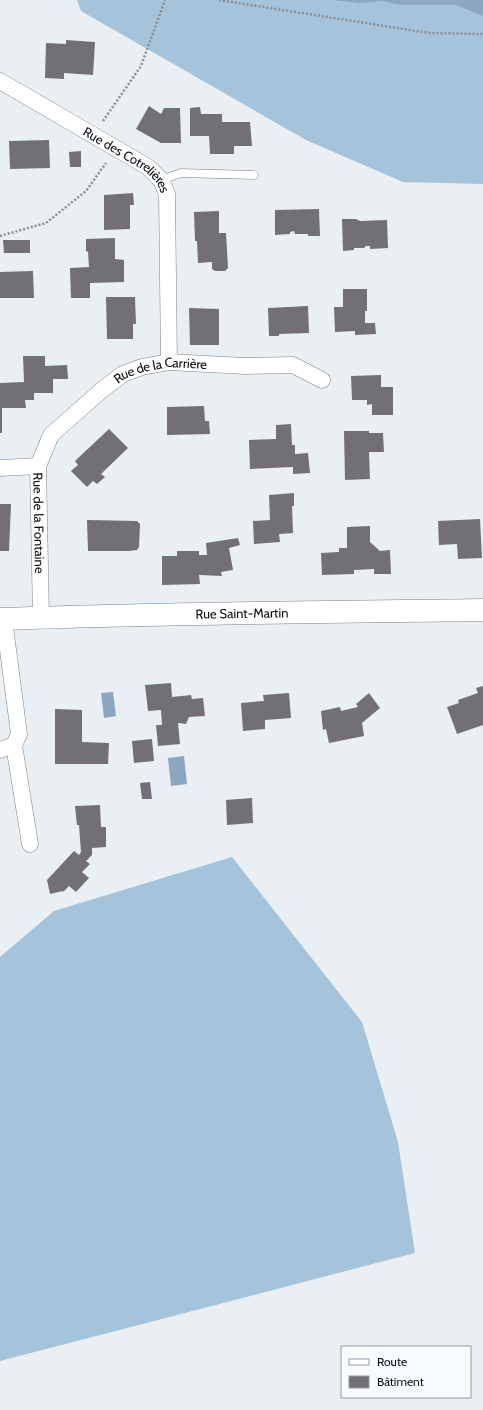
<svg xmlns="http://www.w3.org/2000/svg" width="483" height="1410" font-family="Cabin,sans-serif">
<rect width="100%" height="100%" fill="#e9eff3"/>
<path fill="#a5c4db" d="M 77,0 L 483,0 L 483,184 L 403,182 L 306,140 L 81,11 Z
M 232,857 L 362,1022 L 398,1142 L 415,1253 L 0,1361 L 0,957 L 54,911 Z"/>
<path fill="#8ea7c1" d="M 332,0 L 483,0 L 483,16 L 456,5 L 402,5 L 381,1 L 360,3 Z
M 113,692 L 116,716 L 104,718 L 101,693 Z
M 184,756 L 187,784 L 171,786 L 168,758 Z"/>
<path fill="#737075" d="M 66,40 L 95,42 L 93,75 L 64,73 L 64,79 L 45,78 L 46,43 L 66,44 Z
M 149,106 L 161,114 L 164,108 L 180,108 L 181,143 L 161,143 L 136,129 Z
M 200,107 L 201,114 L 222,114 L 222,122 L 250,122 L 252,146 L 234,146 L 234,154 L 210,154 L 209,136 L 190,136 L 190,108 Z
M 49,140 L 50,168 L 10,169 L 9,141 Z
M 81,151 L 81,167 L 70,167 L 69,152 Z
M 133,193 L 134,205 L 130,205 L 130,229 L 104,230 L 104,195 Z
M 319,209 L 320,236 L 308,236 L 308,234 L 295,234 L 294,231 L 290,232 L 290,234 L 275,235 L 275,210 Z
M 219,211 L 219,233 L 226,233 L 228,268 L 225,271 L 215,271 L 212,269 L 212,262 L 198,263 L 197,241 L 195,241 L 194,212 Z
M 342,219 L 356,219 L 360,221 L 387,220 L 388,248 L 370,249 L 370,246 L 366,246 L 364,248 L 354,248 L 354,250 L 343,251 Z
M 115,238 L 115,259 L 124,260 L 124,282 L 90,283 L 90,298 L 71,298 L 70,268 L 89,267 L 88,252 L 86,251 L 86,239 Z
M 3,240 L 30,240 L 30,253 L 4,253 Z
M 33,271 L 34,298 L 0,298 L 0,272 Z
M 343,289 L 367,289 L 367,311 L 365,311 L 365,323 L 375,323 L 376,334 L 355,335 L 355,331 L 335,332 L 334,307 L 343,307 Z
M 106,297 L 135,297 L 136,324 L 133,324 L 133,339 L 107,339 Z
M 308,306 L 309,333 L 279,334 L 279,336 L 269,336 L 268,308 Z
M 189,308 L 219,309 L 219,345 L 190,345 Z
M 23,356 L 45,356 L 45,366 L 67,365 L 68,379 L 53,379 L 53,393 L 34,393 L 34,400 L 25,400 L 26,408 L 2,408 L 2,433 L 0,433 L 0,383 L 24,382 Z
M 381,375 L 381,387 L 393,387 L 393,415 L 372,415 L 372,404 L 367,405 L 367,400 L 352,400 L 351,376 Z
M 204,406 L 205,421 L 209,421 L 210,434 L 167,435 L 167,407 Z
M 291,424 L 292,445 L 295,445 L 295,454 L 308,453 L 310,473 L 293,474 L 293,467 L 250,469 L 249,440 L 276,439 L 276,425 Z
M 109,429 L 128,448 L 101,474 L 105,477 L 97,484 L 93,481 L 87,487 L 71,471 L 78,465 L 75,461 Z
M 344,431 L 369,431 L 369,433 L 383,433 L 384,452 L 369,452 L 370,479 L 345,480 Z
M 294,493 L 294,506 L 292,506 L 293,533 L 279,534 L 280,542 L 254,544 L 253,521 L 270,520 L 269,495 Z
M 0,504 L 11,504 L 9,551 L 0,551 Z
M 480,519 L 482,558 L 458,559 L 457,544 L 439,545 L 438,521 Z
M 87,520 L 137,521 L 140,524 L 139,547 L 137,550 L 129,551 L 88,551 Z
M 370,526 L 370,542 L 380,551 L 390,550 L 391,574 L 374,574 L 374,569 L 354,570 L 354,574 L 322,575 L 321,553 L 339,552 L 339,548 L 347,548 L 347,527 Z
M 238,538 L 240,545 L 229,548 L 233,570 L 221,572 L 222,576 L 199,575 L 200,584 L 162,585 L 162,556 L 177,556 L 177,551 L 199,551 L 199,555 L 207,555 L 206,543 Z
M 171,683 L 172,697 L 191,695 L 192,699 L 203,698 L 205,716 L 189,717 L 186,724 L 178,723 L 180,744 L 158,746 L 156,725 L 162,725 L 161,710 L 148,711 L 145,685 Z
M 483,686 L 483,725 L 457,734 L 447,707 L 459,703 L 458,700 L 478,693 L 476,688 Z
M 289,693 L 291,718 L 265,720 L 265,729 L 243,731 L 241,703 L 264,701 L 263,695 Z
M 369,693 L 380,708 L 362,723 L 364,736 L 329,743 L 326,729 L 323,730 L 321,711 L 340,707 L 341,711 L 358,707 L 356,704 Z
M 55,709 L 82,710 L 82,742 L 109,743 L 108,764 L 55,764 Z
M 152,739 L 154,761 L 134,763 L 132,741 Z
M 150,782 L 152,799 L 142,799 L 140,783 Z
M 252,798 L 253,823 L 227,825 L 226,800 Z
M 100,805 L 101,827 L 106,827 L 106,847 L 92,848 L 92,855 L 86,861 L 90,864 L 82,872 L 89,878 L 76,892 L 69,886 L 63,892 L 63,891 L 50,894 L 47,880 L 74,851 L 79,855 L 81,852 L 79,825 L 77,825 L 75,806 Z"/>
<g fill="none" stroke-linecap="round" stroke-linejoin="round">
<defs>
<path id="lane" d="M 161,180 L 181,173 L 254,175"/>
<g id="street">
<path id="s1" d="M 0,81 L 148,167 L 161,180 L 167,194 L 169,362"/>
<path id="s2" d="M 38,466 L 51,435 L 103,389 L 123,374 L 142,367 L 169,362 L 245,366 L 293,365 L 322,380"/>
<path id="s3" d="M 0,468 L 38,466 L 41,617"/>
<path d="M 4,619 L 19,734 L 14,745 L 30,844"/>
<path d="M 0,750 L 14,745"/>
</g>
<g id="secondary">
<path id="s4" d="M 0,619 C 161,613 322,612 483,610"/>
</g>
</defs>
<use href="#lane" stroke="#7c8185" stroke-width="9"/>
<use href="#street" stroke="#7c8185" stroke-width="17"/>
<use href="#secondary" stroke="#7c8185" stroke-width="23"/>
<path stroke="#8a8e91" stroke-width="2.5" stroke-dasharray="2 2" stroke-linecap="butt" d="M 219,0 L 429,33 L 483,34
M 103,121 L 141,66 L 165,0
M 0,236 L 46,223 L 86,191 L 106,163"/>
<use href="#lane" stroke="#fff" stroke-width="8"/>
<use href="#street" stroke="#fff" stroke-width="16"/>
<use href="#secondary" stroke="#fff" stroke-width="22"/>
</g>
<g text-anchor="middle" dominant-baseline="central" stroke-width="3.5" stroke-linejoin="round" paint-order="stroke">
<g font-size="13" fill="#0a0c0d" stroke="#f9fcff">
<text stroke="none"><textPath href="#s1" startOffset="150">Rue des Cotrelières</textPath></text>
<text stroke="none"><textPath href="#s2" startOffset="166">Rue de la Carrière</textPath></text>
<text stroke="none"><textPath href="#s3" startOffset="95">Rue de la Fontaine</textPath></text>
<text stroke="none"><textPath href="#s4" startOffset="242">Rue Saint-Martin</textPath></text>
</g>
</g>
<rect x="341" y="1346" width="130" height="52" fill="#f9fcff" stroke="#999c9e"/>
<rect x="349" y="1359" width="20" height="6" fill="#ffffff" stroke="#999c9e"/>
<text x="377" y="1366" font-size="12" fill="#0a0c0d">Route</text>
<rect x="349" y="1376" width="20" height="12" fill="#737075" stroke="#999c9e"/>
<text x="377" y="1386" font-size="12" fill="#0a0c0d">Bâtiment</text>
</svg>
